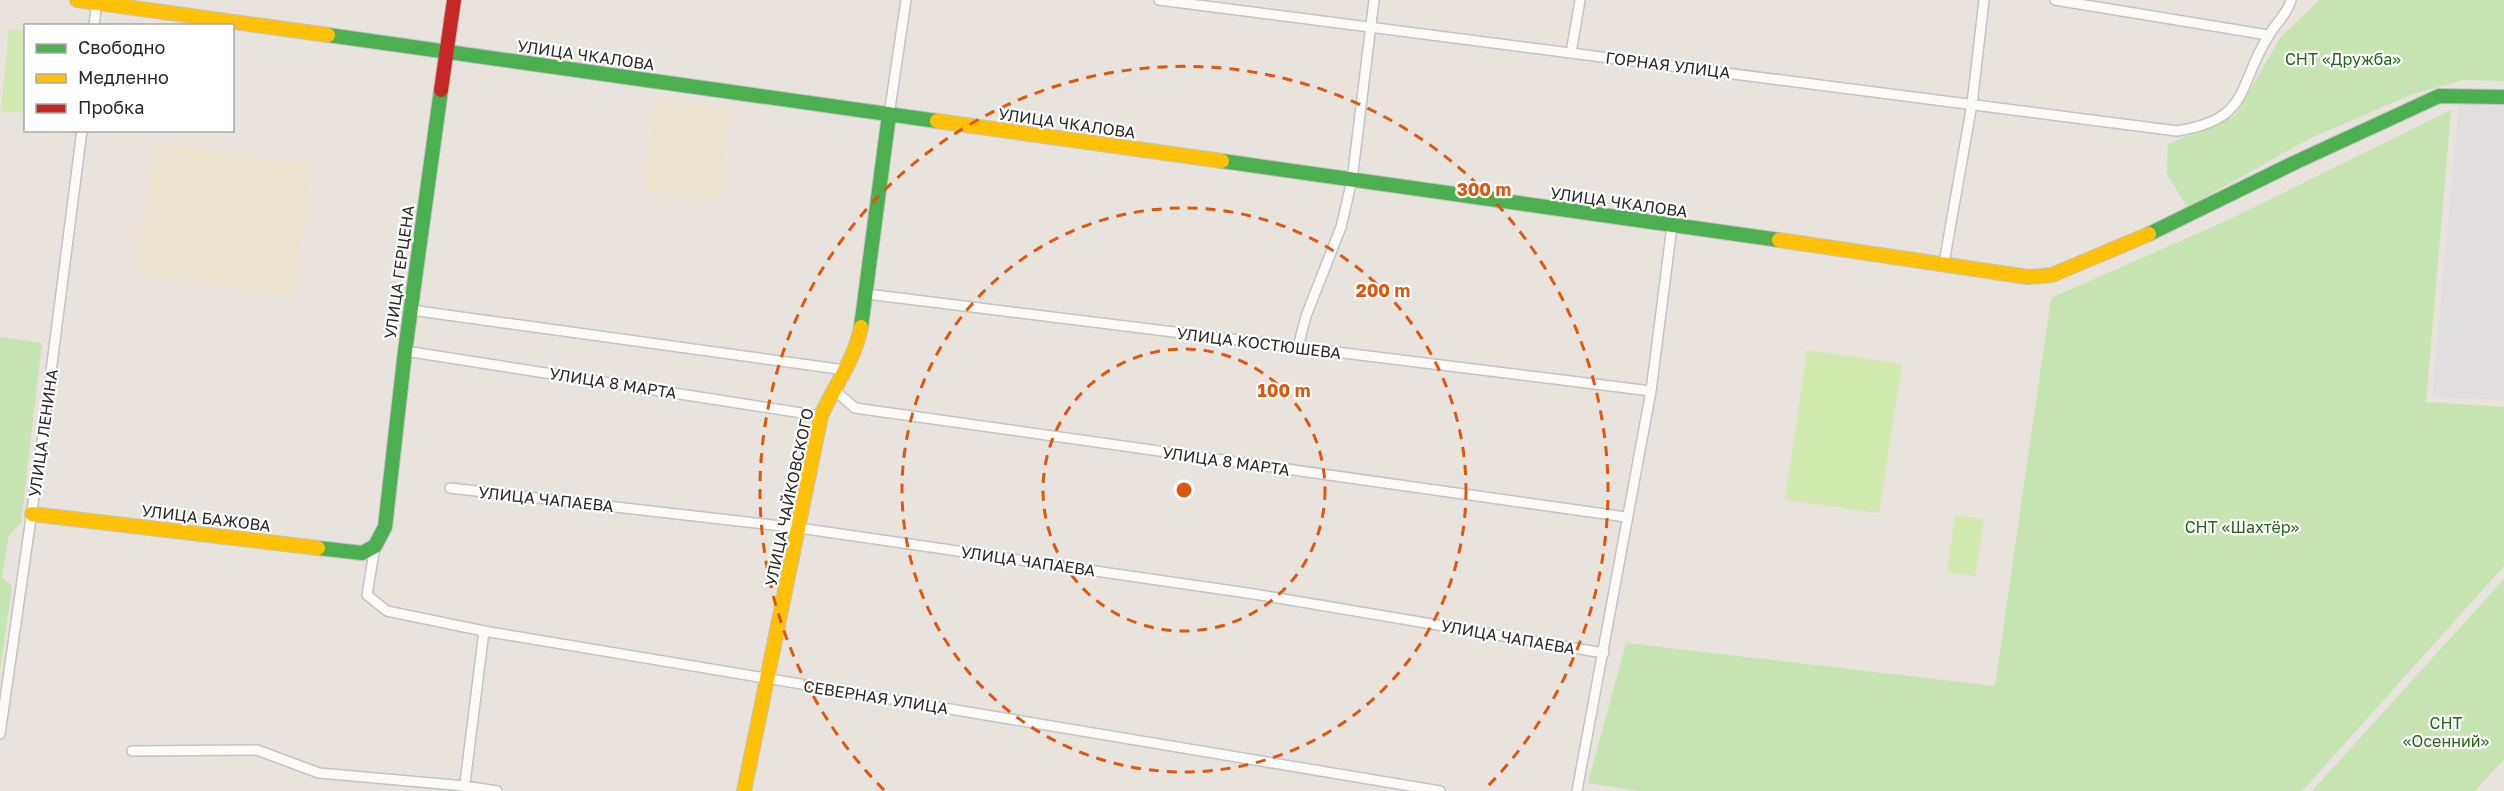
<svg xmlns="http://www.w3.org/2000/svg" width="2504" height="791" font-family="'Golos Text',sans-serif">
<rect width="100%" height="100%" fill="#e8e3dc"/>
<path fill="#e1dee0" d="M 2459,101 L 2504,104 L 2504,400 L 2432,397 Z"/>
<path fill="#ece3cf" d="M 654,99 L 731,109 L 720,201 L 643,191 Z
M 154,142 L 313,165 L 294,297 L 136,274 Z"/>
<path fill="#c6e5b2" d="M 2319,0 L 2504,0 L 2504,81 L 2463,80 L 2413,94 L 2311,138 L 2187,207 L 2167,174 L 2168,144 L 2235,116 L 2280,38 Z
M 2451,110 L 2426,402 L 2504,407 L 2504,566 L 2302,791 L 1638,791 L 1588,783 L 1626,643 L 1995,686 L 2051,298 L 2228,220 Z
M 0,337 L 42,343 L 21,523 L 9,535 L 2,577 L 12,586 L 0,671 Z
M 2504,579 L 2504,759 L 2475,791 L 2312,791 Z"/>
<path fill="#d2eaaf" d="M 9,29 L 25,31 L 25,113 L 1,111 Z
M 1807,350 L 1902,364 L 1879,513 L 1785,500 Z
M 1955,515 L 1984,519 L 1975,576 L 1947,572 Z"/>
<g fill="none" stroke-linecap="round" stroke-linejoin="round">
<defs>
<path id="street" d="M 1159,0 L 2177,131 C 2252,119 2236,87 2269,35 C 2276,23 2288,13 2291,0
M 2055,0 L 2268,35
M 94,26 L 97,0
M 1571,53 L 1580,0
M 889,115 L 906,0
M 1944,263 L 1972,104 L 1984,0
M 867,294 L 1651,391
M 411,310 L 845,370
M 1298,347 L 1306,316 L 1341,227 L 1352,180 L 1374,0
M 405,351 L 821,416
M 833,389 L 855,408 L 1626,517
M 450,488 L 799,528 L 1254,594 L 1604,653
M 375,546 L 367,595 L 387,611 L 484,631 L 1440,791
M 0,734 L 43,434 L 82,130
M 132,751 L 257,750 L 319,773 L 465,786 L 497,791
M 464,791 L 484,631
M 1577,791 L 1651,391 L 1672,226"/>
<path id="fast" d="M 328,35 L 937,121
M 1222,161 L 1779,240
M 2149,234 L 2296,162 L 2439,96 L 2504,97
M 861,327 L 889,115
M 318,548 L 362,553 L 375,546 L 385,527 L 405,351 L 441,90"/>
<path id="slow" d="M 77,0 L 328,35
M 937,121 L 1222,161
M 1779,240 L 2028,277 L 2052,275 L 2149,234
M 32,514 L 318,548
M 744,791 L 821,416 C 834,386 855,360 861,327"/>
<path id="jam" d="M 441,90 L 454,0"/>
</defs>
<use href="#street" stroke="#c4c2c2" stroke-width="12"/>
<use href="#fast" stroke="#c4c2c2" stroke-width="16"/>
<use href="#slow" stroke="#c4c2c2" stroke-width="16"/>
<use href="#jam" stroke="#c4c2c2" stroke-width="16"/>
<use href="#street" stroke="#fcfbfa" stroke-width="9"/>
<use href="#fast" stroke="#4caf50" stroke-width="14"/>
<use href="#slow" stroke="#ffc107" stroke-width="14"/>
<use href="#jam" stroke="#c62828" stroke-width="14"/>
</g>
<g fill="none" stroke="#de570d" stroke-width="3" stroke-dasharray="10 8">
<circle cx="1184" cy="490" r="141"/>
<circle cx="1184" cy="490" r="282"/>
<path d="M884 790A424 424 0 1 1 1484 790"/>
</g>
<g text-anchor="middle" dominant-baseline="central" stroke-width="4.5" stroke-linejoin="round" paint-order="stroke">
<g font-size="16" fill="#282828" stroke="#fff">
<text transform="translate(586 55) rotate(8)">УЛИЦА ЧКАЛОВА</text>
<text transform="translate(1668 65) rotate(7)">ГОРНАЯ УЛИЦА</text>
<text transform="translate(1067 123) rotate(8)">УЛИЦА ЧКАЛОВА</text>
<text transform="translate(1619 202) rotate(8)">УЛИЦА ЧКАЛОВА</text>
<text transform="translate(399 272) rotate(-82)">УЛИЦА ГЕРЦЕНА</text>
<text transform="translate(1259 343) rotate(7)">УЛИЦА КОСТЮШЕВА</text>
<text transform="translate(613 383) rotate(9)">УЛИЦА 8 МАРТА</text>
<text transform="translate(43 433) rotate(-82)">УЛИЦА ЛЕНИНА</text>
<text transform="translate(1226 461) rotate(8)">УЛИЦА 8 МАРТА</text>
<text transform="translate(789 497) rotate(-78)">УЛИЦА ЧАЙКОВСКОГО</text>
<text transform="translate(546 499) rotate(6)">УЛИЦА ЧАПАЕВА</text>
<text transform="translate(206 518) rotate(7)">УЛИЦА БАЖОВА</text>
<text transform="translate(1028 561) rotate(8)">УЛИЦА ЧАПАЕВА</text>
<text transform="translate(1508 637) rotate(10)">УЛИЦА ЧАПАЕВА</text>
<text transform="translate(876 697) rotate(9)">СЕВЕРНАЯ УЛИЦА</text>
</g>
<g font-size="16" fill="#226814" stroke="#fff">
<text x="2343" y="59">СНТ «Дружба»</text>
<text x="2242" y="527">СНТ «Шахтёр»</text>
<text x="2446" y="723">СНТ<tspan x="2446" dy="18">«Осенний»</tspan></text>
</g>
</g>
<circle cx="1184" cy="490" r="9" fill="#de570d" stroke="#fff" stroke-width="3"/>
<g font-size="18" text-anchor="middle" font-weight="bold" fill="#de570d" stroke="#fff" stroke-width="4.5" stroke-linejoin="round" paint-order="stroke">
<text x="1484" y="196">300 m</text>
<text x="1383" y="297">200 m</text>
<text x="1284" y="397">100 m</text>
</g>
<rect x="24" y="24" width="210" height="108" fill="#ffffff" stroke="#a9a9a9" stroke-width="1.5"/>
<rect x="36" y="44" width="30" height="9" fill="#4caf50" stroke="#a9a9a9" stroke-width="1.5"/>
<text x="78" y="54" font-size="18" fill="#282828">Свободно</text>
<rect x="36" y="74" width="30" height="9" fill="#ffc107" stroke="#a9a9a9" stroke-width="1.5"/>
<text x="78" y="84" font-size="18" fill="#282828">Медленно</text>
<rect x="36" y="104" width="30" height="9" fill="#c62828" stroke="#a9a9a9" stroke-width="1.5"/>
<text x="78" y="114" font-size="18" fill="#282828">Пробка</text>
</svg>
